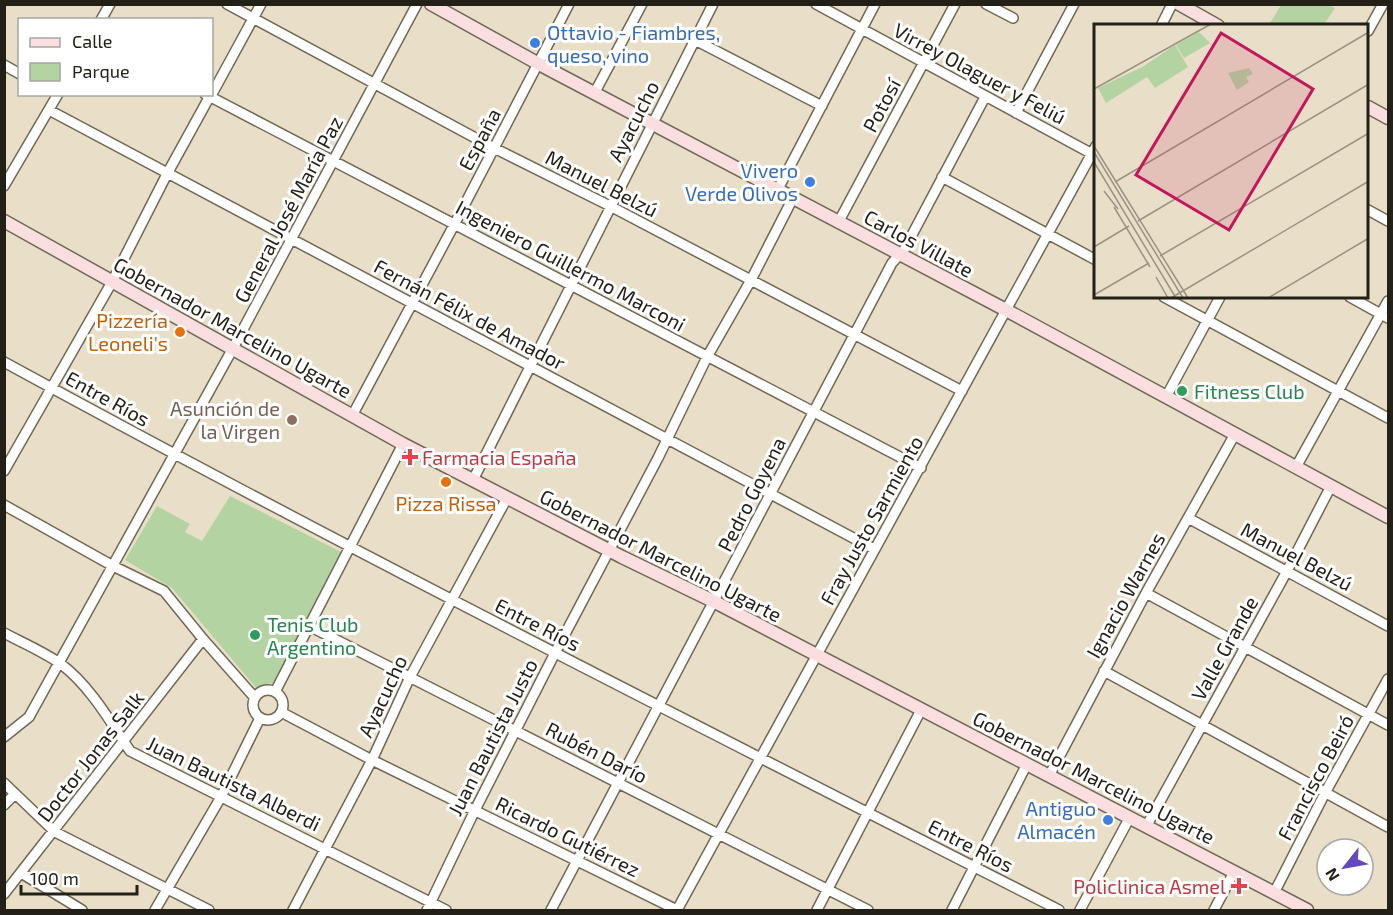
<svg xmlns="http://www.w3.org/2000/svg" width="1393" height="915" font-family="'Exo 2',sans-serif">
<rect width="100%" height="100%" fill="#e9dfc9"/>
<path fill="#b4d3a2" d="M 1281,5 L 1329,5 L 1335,8 L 1324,25 L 1269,25 Z
M 230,496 L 341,552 L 274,683 L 267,684 L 258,690 L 172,588 L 125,560 L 157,506 L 190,524 L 185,532 L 202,541 Z"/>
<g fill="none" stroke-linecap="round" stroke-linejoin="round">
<defs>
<path id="street" d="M 227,4 L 494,148 L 610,206 L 962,391
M 816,4 L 1096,156
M 986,4 L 1013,18
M 101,20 L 110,4
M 1161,26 L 1172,4
M 1368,31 L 1383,4
M 695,40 L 822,106
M 4,65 L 20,74
M 595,92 L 642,4
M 205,94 L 921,468
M 212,94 L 261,4
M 49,110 L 874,549
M 1016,113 L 1074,4
M 942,177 L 1096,260
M 4,186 L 58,94
M 778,189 L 875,4
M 1368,210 L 1388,221
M 838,223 L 955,4
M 1164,297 L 1388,418
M 1350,297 L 1388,318
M 4,362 C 352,552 706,730 1059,910
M 1166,397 L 1220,297
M 352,416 L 454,225 L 569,4
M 1296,467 L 1388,301
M 4,471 L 112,282 L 167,174 L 211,94
M 473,480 L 713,4
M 4,505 L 113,566 L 164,591 L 203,639 L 255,698
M 1188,518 L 1388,626
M 1146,593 L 1388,725
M 309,626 L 868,910
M 4,633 C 23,643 44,652 61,664 C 90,686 110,721 130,751 L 446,910
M 1104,671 L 1388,827
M253 705a15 15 0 1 1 30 0a15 15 0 1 1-30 0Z
M 275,692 L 403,444
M 281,712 L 372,760 L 677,910
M 4,737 L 29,717 L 232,350 L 417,4
M 1049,776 L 1146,593 L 1235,434
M 4,783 L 55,832 L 209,910
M 4,805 L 15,794
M 1147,825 L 1287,571 L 1331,486
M 21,873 L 82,910
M 1274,893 L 1325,793 L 1388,679
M 4,894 L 203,639
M 155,910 L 221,797 L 260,718
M 293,910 L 372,760 L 410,677 L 507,498
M 427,910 L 475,810 L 555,653 L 658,458 L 707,357 L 751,280 L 793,198
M 551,910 L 892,263 L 904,250 L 985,97
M 677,910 L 1096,146
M 817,910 L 921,710
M 952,910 L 1027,764
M 1080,910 L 1130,817
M 1214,910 L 1234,872"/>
<path id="secondary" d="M 431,4 L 539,64 L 1006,310 L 1388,517
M 1179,4 L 1218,26
M 1368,107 L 1388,118
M 4,221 L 403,444 L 622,557 L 715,602 L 1307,910"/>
</defs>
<use href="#street" stroke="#716955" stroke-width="12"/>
<use href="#secondary" stroke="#716955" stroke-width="15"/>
<use href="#street" stroke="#fff" stroke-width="9"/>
<use href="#secondary" stroke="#fbdee0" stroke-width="12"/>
</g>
<g fill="#3f7fe0" stroke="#fff" stroke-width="2">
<circle cx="535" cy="43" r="6"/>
<circle cx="810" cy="182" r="6"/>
<circle cx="1108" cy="820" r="6"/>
</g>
<g fill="#e8710a" stroke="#fff" stroke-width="2">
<circle cx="180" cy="332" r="6"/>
<circle cx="446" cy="482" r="6"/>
</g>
<g fill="#2e9e5b" stroke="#fff" stroke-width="2">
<circle cx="1182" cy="391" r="6"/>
<circle cx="255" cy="635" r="6"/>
</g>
<circle fill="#8d6e63" stroke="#fff" stroke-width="2" cx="292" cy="420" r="6"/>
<g fill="#e0444e" stroke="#fff" stroke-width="2">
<path d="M407 448h6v6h6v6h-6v6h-6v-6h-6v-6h6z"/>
<path d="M1236 877h6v6h6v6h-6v6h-6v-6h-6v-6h6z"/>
</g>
<g text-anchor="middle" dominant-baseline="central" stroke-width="6" stroke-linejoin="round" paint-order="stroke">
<g font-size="20" fill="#366cbe" stroke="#fff" text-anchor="end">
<text x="547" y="32" text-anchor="start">Ottavio - Fiambres,<tspan x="547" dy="23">queso, vino</tspan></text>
<text x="798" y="170">Vivero<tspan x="798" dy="23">Verde Olivos</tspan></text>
<text x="1096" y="808">Antiguo<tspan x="1096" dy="23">Almacén</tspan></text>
</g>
<g font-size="20" fill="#232017" stroke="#fff">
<text transform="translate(980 73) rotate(28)">Virrey Olaguer y Feliú</text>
<text transform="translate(881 105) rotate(-62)">Potosí</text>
<text transform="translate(633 121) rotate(-63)">Ayacucho</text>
<text transform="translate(479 139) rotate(-62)">España</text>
<text transform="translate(602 183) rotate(27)">Manuel Belzú</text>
<text transform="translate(288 209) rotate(-62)">General José María Paz</text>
<text transform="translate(919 243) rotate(28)">Carlos Villate</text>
<text transform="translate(571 265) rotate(28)">Ingeniero Guillermo Marconi</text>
<text transform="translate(470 314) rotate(28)">Fernán Félix de Amador</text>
<text transform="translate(233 327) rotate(29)">Gobernador Marcelino Ugarte</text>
<text transform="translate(108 398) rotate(29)">Entre Ríos</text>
<text transform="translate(751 494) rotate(-63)">Pedro Goyena</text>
<text transform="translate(871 520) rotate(-61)">Fray Justo Sarmiento</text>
<text transform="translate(661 555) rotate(27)">Gobernador Marcelino Ugarte</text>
<text transform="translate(1297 556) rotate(28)">Manuel Belzú</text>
<text transform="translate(1125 595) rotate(-61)">Ignacio Warnes</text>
<text transform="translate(538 624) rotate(27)">Entre Ríos</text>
<text transform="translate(1224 648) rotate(-61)">Valle Grande</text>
<text transform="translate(382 696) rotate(-65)">Ayacucho</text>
<text transform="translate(492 737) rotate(-63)">Juan Bautista Justo</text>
<text transform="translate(597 752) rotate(27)">Rubén Darío</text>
<text transform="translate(90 756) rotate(-52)">Doctor Jonas Salk</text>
<text transform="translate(1094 777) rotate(27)">Gobernador Marcelino Ugarte</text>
<text transform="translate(1315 777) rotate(-62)">Francisco Beiró</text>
<text transform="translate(234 783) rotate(26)">Juan Bautista Alberdi</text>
<text transform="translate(568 836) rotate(26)">Ricardo Gutiérrez</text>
<text transform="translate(971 845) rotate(27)">Entre Ríos</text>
</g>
<g font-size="20" fill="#c56008" stroke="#fff" text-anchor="end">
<text x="168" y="320">Pizzería<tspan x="168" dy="23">Leoneli's</tspan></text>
<text x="446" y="503" text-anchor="middle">Pizza Rissa</text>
</g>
<g font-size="20" fill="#27864d" stroke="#fff" text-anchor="start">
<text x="1194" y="391">Fitness Club</text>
<text x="267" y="624">Tenis Club<tspan x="267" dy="23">Argentino</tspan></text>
</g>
<g font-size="20" fill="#785e54" stroke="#fff" text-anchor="end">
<text x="280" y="408">Asunción de<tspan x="280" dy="23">la Virgen</tspan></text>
</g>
<g font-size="20" fill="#be3a42" stroke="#fff" text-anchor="start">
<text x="422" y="457">Farmacia España</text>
<text x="1226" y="886" text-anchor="end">Policlinica Asmel</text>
</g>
</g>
<g transform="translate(1094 24)">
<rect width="274" height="274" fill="#e9dfc9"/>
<path d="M 105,8 L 116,19 L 90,34 L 82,21 ZM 81,21 L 94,43 L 61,64 L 53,53 L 12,79 L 4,64 L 50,42 ZM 155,44 L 159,50 L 152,53 L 155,58 L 143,66 L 134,49 Z" fill="#b4d3a2"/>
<path fill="none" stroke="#9a9382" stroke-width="1.5" d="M 0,65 L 117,0M 0,122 L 94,274M 0,128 L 89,274M 0,138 L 82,274M 21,158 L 275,8M 10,167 L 24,185M 20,183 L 56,243M 44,197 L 275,60M 0,223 L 35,202M 66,232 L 275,109M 62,253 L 74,274M 0,271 L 55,239M 77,274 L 275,157M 174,274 L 275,214"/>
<path fill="#c2185b" fill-opacity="0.15" stroke="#c2185b" stroke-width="3" d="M 127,9 L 219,65 L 135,206 L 42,151 Z"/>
<rect width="274" height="274" fill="none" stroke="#232017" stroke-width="3"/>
</g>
<rect width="1393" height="915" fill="none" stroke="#232017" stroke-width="12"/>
<rect x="18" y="18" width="195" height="78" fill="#ffffff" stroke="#a7a6a2" stroke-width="1.5"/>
<rect x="30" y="38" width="30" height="9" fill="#fbdee0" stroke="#a7a6a2" stroke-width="1.5"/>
<text x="72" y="48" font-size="18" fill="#232017">Calle</text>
<rect x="30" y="63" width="30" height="18" fill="#b4d3a2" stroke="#a7a6a2" stroke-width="1.5"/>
<text x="72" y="78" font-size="18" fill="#232017">Parque</text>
<g transform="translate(1345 867) rotate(239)"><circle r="28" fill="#ffffff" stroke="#a7a6a2" stroke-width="1.5"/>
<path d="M0-4.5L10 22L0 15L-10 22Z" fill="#6348c1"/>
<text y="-9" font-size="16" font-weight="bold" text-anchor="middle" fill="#232017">N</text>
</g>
<path d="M21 885v9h116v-9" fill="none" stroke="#232017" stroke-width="3"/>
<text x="30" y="885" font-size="18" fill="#232017" stroke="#ffffff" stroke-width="4.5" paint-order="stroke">100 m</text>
</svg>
